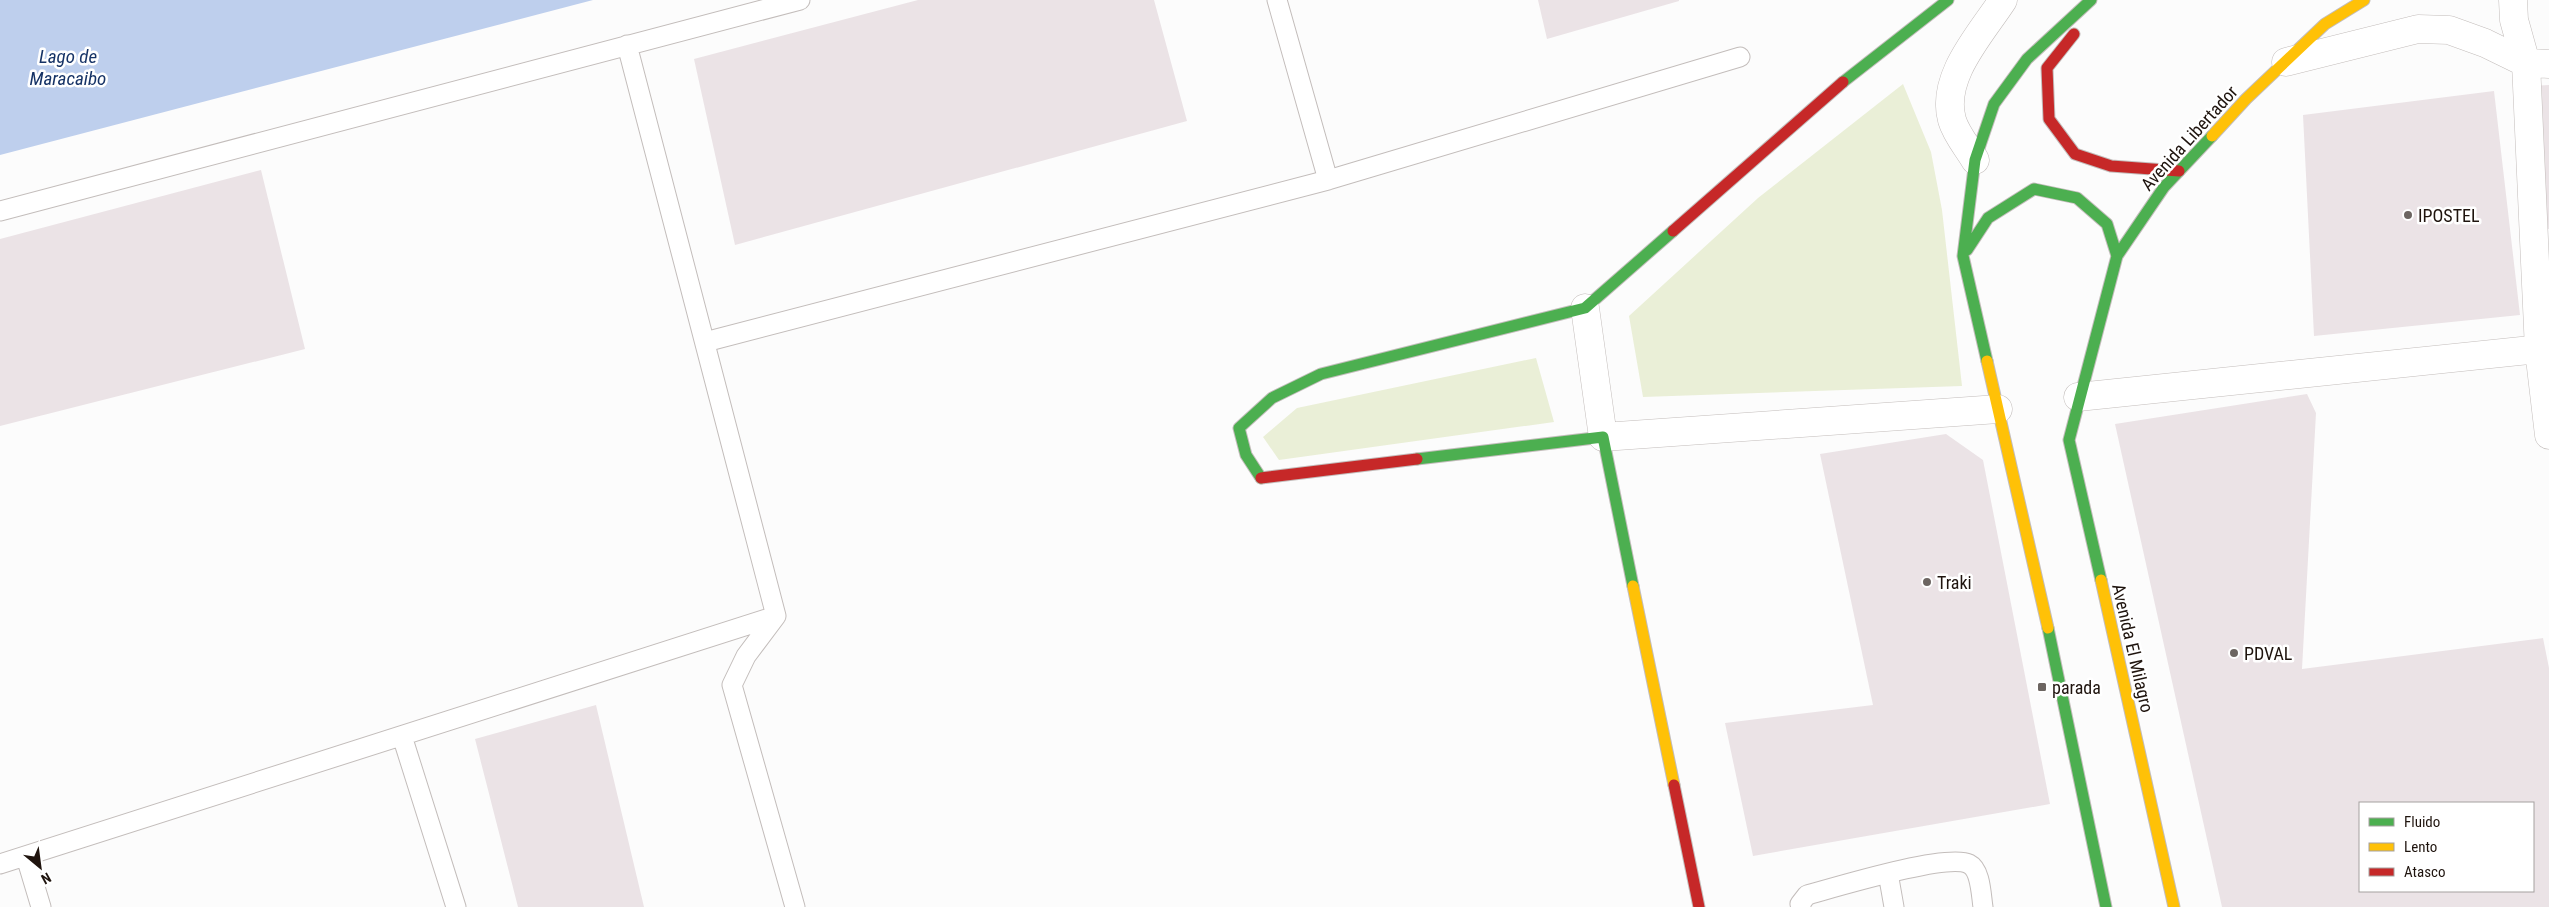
<svg xmlns="http://www.w3.org/2000/svg" width="2549" height="907" font-family="'Roboto Condensed',sans-serif">
<rect width="100%" height="100%" fill="#fcfcfc"/>
<path fill="#eaefd7" d="M 1903,84 L 1931,152 L 1942,210 L 1962,386 L 1643,397 L 1629,316 L 1758,198 Z
M 1536,358 L 1554,422 L 1279,460 L 1263,437 L 1297,408 Z"/>
<path fill="#becfed" d="M 0,0 L 593,0 L 0,155 Z"/>
<path fill="#ebe3e6" fill-rule="evenodd" d="M 918,0 L 1154,0 L 1187,121 L 735,245 L 694,59 Z
M 1538,0 L 1679,0 L 1679,1 L 1547,39 Z
M 2549,85 L 2549,229 L 2548,229 L 2533,86 Z
M 2494,91 L 2520,315 L 2314,336 L 2303,115 Z
M 261,170 L 305,349 L 0,426 L 0,239 Z
M 2307,394 L 2316,413 L 2302,669 L 2543,638 L 2549,668 L 2549,907 L 2222,907 L 2115,424 ZM 2360,803 L 2533,803 L 2533,891 L 2360,891 Z
M 1946,434 L 1983,460 L 2050,804 L 1753,856 L 1725,723 L 1873,705 L 1820,454 Z
M 596,705 L 644,907 L 518,907 L 475,739 Z"/>
<g fill="none" stroke-linecap="round" stroke-linejoin="round">
<defs>
<path id="lane" d="M 1277,0 L 1328,180
M 627,45 L 776,616 L 746,656 L 732,685 L 795,907
M 0,211 L 800,0
M 705,342 L 1328,180 L 1740,57
M 402,736 L 456,907
M 26,857 L 41,907
M 0,864 L 776,616
M 1888,873 L 1894,907
M 1801,907 L 1800,904 L 1807,895 C 1836,887 1947,853 1969,864 C 1981,870 1981,895 1983,907"/>
<path id="street" d="M 2513,0 L 2514,20 L 2526,63 L 2539,350 L 2549,435
M 2286,62 L 2418,29 L 2449,30 L 2485,43 L 2526,63 L 2549,64
M 1975,160 C 1968,148 1956,134 1952,120 C 1940,77 1981,34 2003,0
M 1585,308 L 1603,437 L 1998,409
M 2078,397 L 2549,348"/>
<path id="fast" d="M 1843,82 L 1948,0
M 1967,250 L 1988,218 L 2034,189 L 2077,198 L 2107,224 L 2117,256
M 1987,361 L 1963,256 L 1975,160 L 1994,104 L 2027,59 L 2091,0
M 1417,459 L 1603,437 L 1633,586
M 1261,478 L 1246,455 L 1239,428 L 1272,398 L 1321,374 L 1585,308 L 1673,231
M 2101,580 L 2069,440 L 2117,256 L 2164,187 L 2212,136
M 2048,628 L 2106,907"/>
<path id="slow" d="M 2212,136 L 2246,99 L 2325,24 L 2364,0
M 1987,361 L 2048,628
M 2101,580 L 2174,907
M 1633,586 L 1674,785"/>
<path id="jam" d="M 2074,34 L 2047,68 L 2049,119 L 2075,154 L 2111,166 L 2179,171
M 1673,231 L 1843,82
M 1261,478 L 1417,459
M 1674,785 L 1699,907"/>
</defs>
<use href="#lane" stroke="#c3bdbb" stroke-width="21"/>
<use href="#street" stroke="#c3bdbb" stroke-width="29"/>
<use href="#fast" stroke="#c3bdbb" stroke-width="13"/>
<use href="#slow" stroke="#c3bdbb" stroke-width="13"/>
<use href="#jam" stroke="#c3bdbb" stroke-width="13"/>
<use href="#lane" stroke="#fff" stroke-width="19"/>
<use href="#street" stroke="#fff" stroke-width="28"/>
<use href="#fast" stroke="#4caf50" stroke-width="11"/>
<use href="#slow" stroke="#ffc107" stroke-width="11"/>
<use href="#jam" stroke="#c62828" stroke-width="11"/>
</g>
<g fill="#6c6561" stroke="#fff" stroke-width="2">
<circle cx="2408" cy="215" r="5"/>
<circle cx="1927" cy="582" r="5"/>
<circle cx="2234" cy="653" r="5"/>
<rect x="2037" y="682" width="10" height="10" rx="2.5"/>
</g>
<g text-anchor="middle" dominant-baseline="central" stroke-width="5" stroke-linejoin="round" paint-order="stroke">
<g font-size="18" fill="#1f140e" stroke="#fff">
<text transform="translate(2189 138) rotate(-48)">Avenida Libertador</text>
<text transform="translate(2133 648) rotate(77)">Avenida El Milagro</text>
</g>
<g font-size="18" fill="#1f140e" stroke="#fff" text-anchor="start">
<text x="2418" y="215">IPOSTEL</text>
<text x="1937" y="582">Traki</text>
<text x="2244" y="653">PDVAL</text>
<text x="2052" y="687">parada</text>
</g>
<g font-size="19" font-style="italic" fill="#163366" stroke="#fff">
<text x="68" y="56">Lago de<tspan x="68" dy="22">Maracaibo</tspan></text>
</g>
</g>
<rect x="2359" y="802" width="175" height="90" fill="#ffffff" stroke="#a5a19f"/>
<rect x="2369" y="818" width="25" height="8" fill="#4caf50" stroke="#a5a19f"/>
<text x="2404" y="827" font-size="15" fill="#1f140e">Fluido</text>
<rect x="2369" y="843" width="25" height="8" fill="#ffc107" stroke="#a5a19f"/>
<text x="2404" y="852" font-size="15" fill="#1f140e">Lento</text>
<rect x="2369" y="868" width="25" height="8" fill="#c62828" stroke="#a5a19f"/>
<text x="2404" y="877" font-size="15" fill="#1f140e">Atasco</text>
<g transform="translate(40 867) rotate(151)" stroke="#ffffff" stroke-width="4" paint-order="stroke">
<path d="M0-4L9 19L0 12L-9 19Z" fill="#1f140e"/>
<text y="-8" font-size="14" font-weight="bold" text-anchor="middle" fill="#1f140e">N</text>
</g>
</svg>
